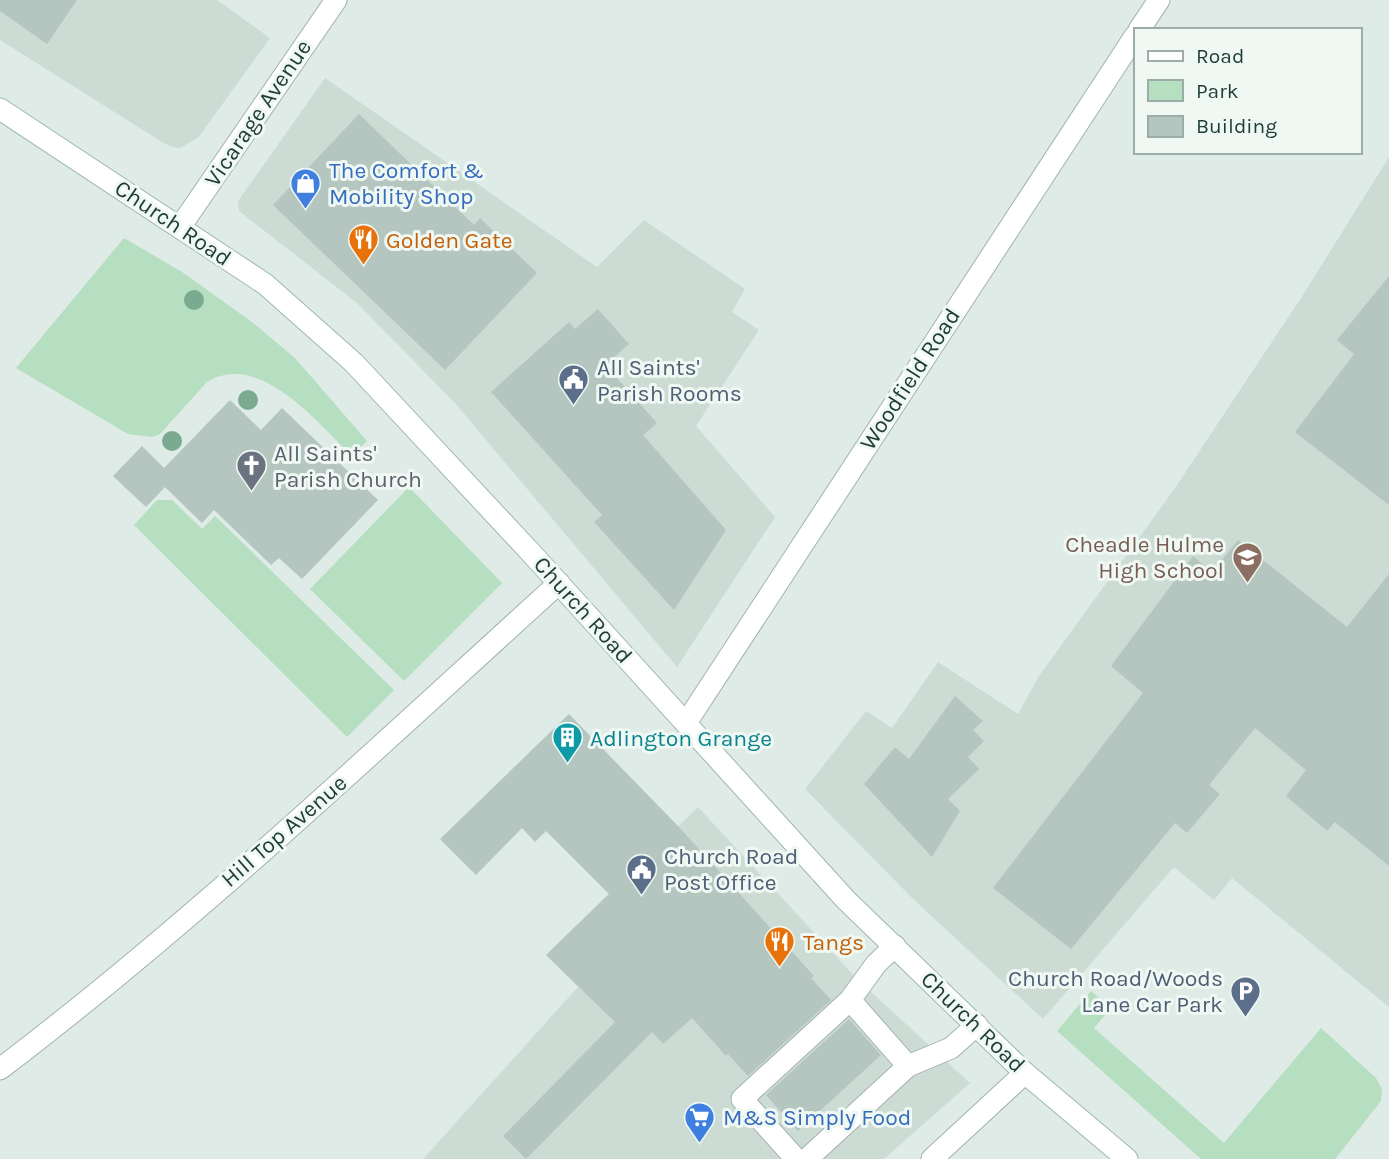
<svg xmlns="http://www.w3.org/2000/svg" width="1389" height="1159" font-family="Karla,sans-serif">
<rect width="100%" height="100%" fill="#dfebe6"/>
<path fill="#cddbd5" d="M 0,0 L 217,0 L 270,38 L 198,138 L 180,148 L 172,147 L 162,142 L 0,40 Z
M 325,78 L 597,267 L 644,220 L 745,289 L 732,312 L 759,330 L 696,426 L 775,517 L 677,667 L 455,403 L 357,303 L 239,211 L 238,201 Z
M 1389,157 L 1389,1007 L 1232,878 L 1214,900 L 1174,867 L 1043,1019 L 913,899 L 805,789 L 866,711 L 892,728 L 938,662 L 1018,714 L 1039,676 L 1173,491 L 1301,298 Z
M 698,807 L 856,978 L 970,1083 L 884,1159 L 423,1159 L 578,987 L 546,955 Z"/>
<path fill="#b6dec1" d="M 124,238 L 182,272 L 252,322 L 295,358 L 367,441 L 359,449 L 347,451 C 314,419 258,351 207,382 L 160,434 L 153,437 L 128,434 L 16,368 Z
M 409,487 L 502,583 L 404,681 L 310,589 Z
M 157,500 L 172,500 L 202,529 L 215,516 L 394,690 L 347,737 L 134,525 Z
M 1091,991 L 1111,1008 L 1094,1028 L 1224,1143 L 1321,1028 L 1376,1078 L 1382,1089 L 1381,1101 L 1335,1159 L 1201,1159 L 1057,1031 Z"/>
<path fill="#b4c6bf" d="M 0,0 L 77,0 L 47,44 L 0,11 Z
M 359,114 L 474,225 L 480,218 L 537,273 L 445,370 L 273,205 Z
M 1389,276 L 1389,505 L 1295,432 L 1354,354 L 1337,340 Z
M 598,309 L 629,344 L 605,365 L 657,423 L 643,435 L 726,530 L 674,610 L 594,522 L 602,515 L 491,392 L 569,322 L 575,329 Z
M 230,400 L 261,430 L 282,408 L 378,500 L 302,579 L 279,558 L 271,565 L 214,510 L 202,523 L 165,487 L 146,507 L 113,476 L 142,446 L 164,468 Z
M 1238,540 L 1347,627 L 1389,574 L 1389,866 L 1335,822 L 1327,831 L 1286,796 L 1306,770 L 1255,728 L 1209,785 L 1220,794 L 1187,833 L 1175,823 L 1071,949 L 993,888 L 1143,693 L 1111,666 L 1193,556 L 1212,572 Z
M 955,696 L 983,721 L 973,730 L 984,741 L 968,757 L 979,769 L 948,799 L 960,811 L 932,857 L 864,784 L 895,747 L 909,759 Z
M 569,714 L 678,826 L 814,976 L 811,978 L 831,1000 L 748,1076 L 728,1054 L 726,1056 L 692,1018 L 663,1044 L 652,1032 L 526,1159 L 503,1136 L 615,1022 L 546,955 L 609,894 L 546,831 L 535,842 L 522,828 L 476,875 L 440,839 Z
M 849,1019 L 881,1055 L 798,1131 L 766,1095 Z"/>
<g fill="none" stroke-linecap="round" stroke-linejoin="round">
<defs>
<path id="service" d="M 850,1000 L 908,1066
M 796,1159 L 742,1099 L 850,1000 L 876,964 L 895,946
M 807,1159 L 908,1066 L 951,1048 L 977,1025"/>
<path id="minor" d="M 1139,30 L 1159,0
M 180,227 L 336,0
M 686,723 L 1135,36
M 0,1069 C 196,920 377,748 559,583
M 932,1159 L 1025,1073"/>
<path id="secondary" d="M 0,109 L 265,284 L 354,363 L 533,555 L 846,900 L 1025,1073 L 1127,1159"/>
</defs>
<use href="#service" stroke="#a2b3ad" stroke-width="23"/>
<use href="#minor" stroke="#a2b3ad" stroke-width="23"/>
<use href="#secondary" stroke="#9db8ae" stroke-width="23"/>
<use href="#service" stroke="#fff" stroke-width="21"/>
<use href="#minor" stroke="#fff" stroke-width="21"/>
<use href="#secondary" stroke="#fff" stroke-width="21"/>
</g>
<g fill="#7aaa8f">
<circle cx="194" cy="300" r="10"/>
<circle cx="248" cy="400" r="10"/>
<circle cx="172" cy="441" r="10"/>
</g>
<defs>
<symbol id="shop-pin" viewBox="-11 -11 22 30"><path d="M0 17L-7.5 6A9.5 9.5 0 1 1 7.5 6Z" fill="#3f7fe0" stroke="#eff8f3"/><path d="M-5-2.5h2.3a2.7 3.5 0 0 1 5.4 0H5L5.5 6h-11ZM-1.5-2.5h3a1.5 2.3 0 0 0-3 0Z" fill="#fff"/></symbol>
<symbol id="restaurant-pin" viewBox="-11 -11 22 30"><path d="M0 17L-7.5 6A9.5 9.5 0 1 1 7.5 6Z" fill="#e8710a" stroke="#eff8f3"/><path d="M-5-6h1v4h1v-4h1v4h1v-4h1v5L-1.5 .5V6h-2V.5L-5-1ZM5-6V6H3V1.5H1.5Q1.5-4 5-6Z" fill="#fff"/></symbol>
<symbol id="civic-pin" viewBox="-11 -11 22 30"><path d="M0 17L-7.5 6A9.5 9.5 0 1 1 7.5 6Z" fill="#5c6f8a" stroke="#eff8f3"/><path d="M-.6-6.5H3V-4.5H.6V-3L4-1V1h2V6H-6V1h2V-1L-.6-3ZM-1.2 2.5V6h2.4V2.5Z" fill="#fff"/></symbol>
<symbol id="church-pin" viewBox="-11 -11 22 30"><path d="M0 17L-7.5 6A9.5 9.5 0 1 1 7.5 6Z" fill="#6b7280" stroke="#eff8f3"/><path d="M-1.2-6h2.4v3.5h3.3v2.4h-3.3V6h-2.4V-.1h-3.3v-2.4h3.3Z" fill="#fff"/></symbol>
<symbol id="school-pin" viewBox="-11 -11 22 30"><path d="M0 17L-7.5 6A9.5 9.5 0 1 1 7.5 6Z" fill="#8d6e63" stroke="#eff8f3"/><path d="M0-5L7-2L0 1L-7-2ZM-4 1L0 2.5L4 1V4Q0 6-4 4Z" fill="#fff"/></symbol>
<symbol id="building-pin" viewBox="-11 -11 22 30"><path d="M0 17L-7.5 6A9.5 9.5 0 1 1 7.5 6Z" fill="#0f9aa8" stroke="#eff8f3"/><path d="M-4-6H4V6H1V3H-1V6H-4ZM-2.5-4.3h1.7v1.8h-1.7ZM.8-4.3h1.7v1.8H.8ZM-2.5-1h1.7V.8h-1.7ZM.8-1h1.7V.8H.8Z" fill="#fff"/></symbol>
<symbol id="parking-pin" viewBox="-11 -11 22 30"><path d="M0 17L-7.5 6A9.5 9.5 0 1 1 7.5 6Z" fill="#5c6f8a" stroke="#eff8f3"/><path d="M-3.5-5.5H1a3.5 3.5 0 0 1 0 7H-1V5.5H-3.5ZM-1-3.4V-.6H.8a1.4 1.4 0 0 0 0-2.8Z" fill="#fff"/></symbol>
<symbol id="supermarket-pin" viewBox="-11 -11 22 30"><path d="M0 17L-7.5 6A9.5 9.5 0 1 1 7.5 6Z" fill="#3f7fe0" stroke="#eff8f3"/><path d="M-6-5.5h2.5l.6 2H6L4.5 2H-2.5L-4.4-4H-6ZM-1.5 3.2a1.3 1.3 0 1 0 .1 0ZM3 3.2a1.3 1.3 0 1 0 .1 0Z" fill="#fff"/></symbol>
</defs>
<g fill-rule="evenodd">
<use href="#shop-pin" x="288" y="166" width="35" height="47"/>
<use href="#restaurant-pin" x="346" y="222" width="35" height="47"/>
<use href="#civic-pin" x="556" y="362" width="35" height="47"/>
<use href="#church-pin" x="234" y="448" width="35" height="47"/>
<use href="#school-pin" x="1230" y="540" width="35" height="47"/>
<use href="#building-pin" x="550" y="720" width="35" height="47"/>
<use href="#civic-pin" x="624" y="852" width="35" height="47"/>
<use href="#restaurant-pin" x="762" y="924" width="35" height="47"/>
<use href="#parking-pin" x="1228" y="974" width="35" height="47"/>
<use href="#supermarket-pin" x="682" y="1100" width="35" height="47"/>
</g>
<g text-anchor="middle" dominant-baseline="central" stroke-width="6" stroke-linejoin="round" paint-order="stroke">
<g font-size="23" fill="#1f3c35" stroke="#eff8f3">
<text transform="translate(258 113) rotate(-56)">Vicarage Avenue</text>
<text transform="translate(173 223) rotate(34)">Church Road</text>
<text transform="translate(910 379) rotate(-57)">Woodfield Road</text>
<text transform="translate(583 610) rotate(48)">Church Road</text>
<text transform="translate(284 831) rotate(-41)">Hill Top Avenue</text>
<text transform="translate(973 1022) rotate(44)">Church Road</text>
</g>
<g font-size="23" fill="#366cbe" stroke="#eff8f3" text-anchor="start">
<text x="329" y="170">The Comfort &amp;<tspan x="329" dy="26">Mobility Shop</tspan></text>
<text x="723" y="1117">M&amp;S Simply Food</text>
</g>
<g font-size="23" fill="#c56008" stroke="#eff8f3" text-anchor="start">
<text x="386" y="240">Golden Gate</text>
<text x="803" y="942">Tangs</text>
</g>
<g font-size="23" fill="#4e5e75" stroke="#eff8f3" text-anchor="start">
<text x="597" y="367">All Saints'<tspan x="597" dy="26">Parish Rooms</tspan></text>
<text x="664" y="856">Church Road<tspan x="664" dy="26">Post Office</tspan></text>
<text x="1223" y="978" text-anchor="end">Church Road/Woods<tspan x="1223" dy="26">Lane Car Park</tspan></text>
</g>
<g font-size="23" fill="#5b616d" stroke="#eff8f3" text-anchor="start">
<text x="274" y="453">All Saints'<tspan x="274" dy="26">Parish Church</tspan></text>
</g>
<g font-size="23" fill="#785e54" stroke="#eff8f3" text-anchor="end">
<text x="1224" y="544">Cheadle Hulme<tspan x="1224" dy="26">High School</tspan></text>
</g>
<g font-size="23" fill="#0d838f" stroke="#eff8f3" text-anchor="start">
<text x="590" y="738">Adlington Grange</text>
</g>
</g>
<rect x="1134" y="28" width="228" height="126" fill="#eff8f3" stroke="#9cada7" stroke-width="2"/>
<rect x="1148" y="51" width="35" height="10" fill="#ffffff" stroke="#9cada7" stroke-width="2"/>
<text x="1196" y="63" font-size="21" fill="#1f3c35">Road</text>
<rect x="1148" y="80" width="35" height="21" fill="#b6dec1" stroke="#9cada7" stroke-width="2"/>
<text x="1196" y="98" font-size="21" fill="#1f3c35">Park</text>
<rect x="1148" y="116" width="35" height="21" fill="#b4c6bf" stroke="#9cada7" stroke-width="2"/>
<text x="1196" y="133" font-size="21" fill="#1f3c35">Building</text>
</svg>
